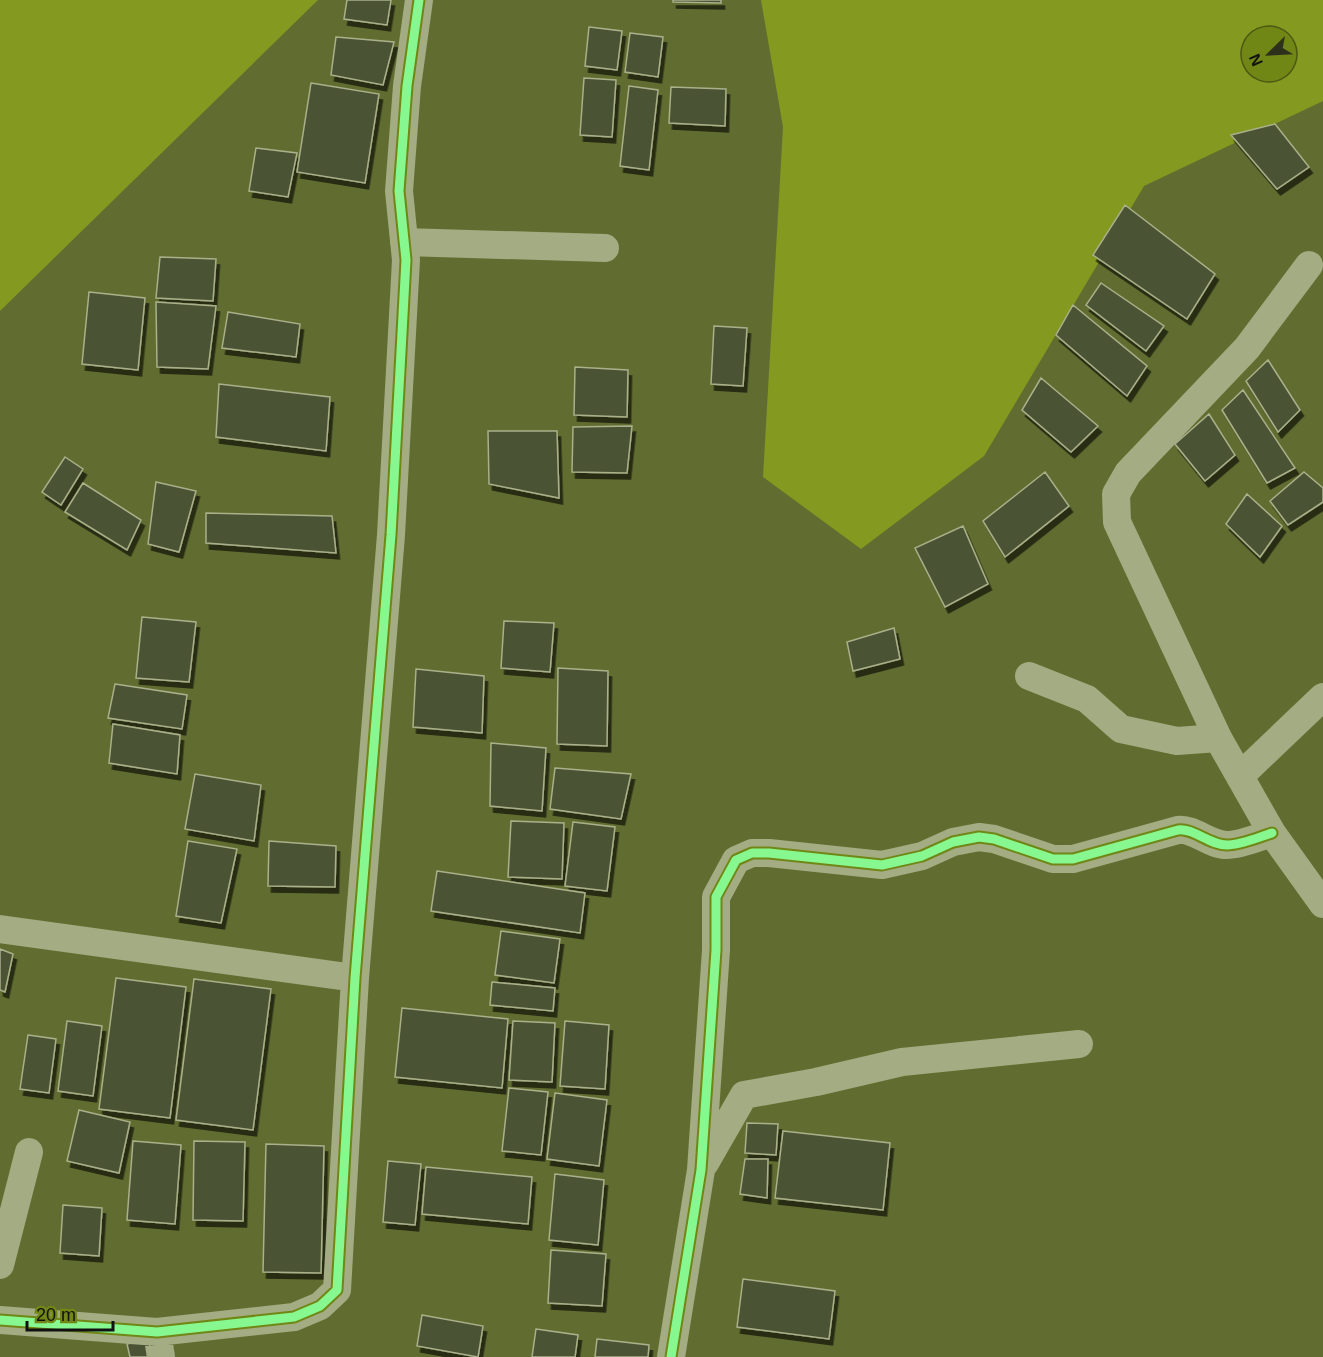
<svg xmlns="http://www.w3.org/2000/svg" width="1323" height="1357" font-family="Helvetica,sans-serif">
<defs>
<filter id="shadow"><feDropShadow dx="3.5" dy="6" stdDeviation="0" flood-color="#0009"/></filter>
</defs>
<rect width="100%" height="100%" fill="#616d30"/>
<path fill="#839920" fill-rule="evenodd" d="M 0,0 L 318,0 L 0,311 Z
M 761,0 L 1323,0 L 1323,101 L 1144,186 L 984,456 L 861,549 L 763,477 L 783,127 ZM 1251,36 L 1287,36 L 1287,72 L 1251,72 Z"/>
<path fill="#4c5234" stroke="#a9b08a" stroke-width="1.5" filter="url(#shadow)" d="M 347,0 L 391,0 L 387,25 L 344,19 Z
M 673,0 L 721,0 L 721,3 L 673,2 Z
M 589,27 L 622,31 L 617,70 L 585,66 Z
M 630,33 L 663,37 L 658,77 L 625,72 Z
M 336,37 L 394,42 L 383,85 L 331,75 Z
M 584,78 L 616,80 L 612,137 L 580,135 Z
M 311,83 L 379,94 L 365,183 L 297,172 Z
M 629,86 L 658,90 L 649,170 L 620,166 Z
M 671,87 L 726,89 L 725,126 L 669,123 Z
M 1275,124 L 1309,167 L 1277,189 L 1231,135 Z
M 256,148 L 297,153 L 288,197 L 249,191 Z
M 1125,205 L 1215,274 L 1187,319 L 1093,255 Z
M 160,257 L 216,259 L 213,301 L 156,298 Z
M 1101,283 L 1164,326 L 1146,351 L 1086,305 Z
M 89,292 L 145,298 L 138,370 L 82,364 Z
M 156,302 L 216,306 L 208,369 L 157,367 Z
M 1073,305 L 1147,366 L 1127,396 L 1056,335 Z
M 228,312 L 300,324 L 296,357 L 222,348 Z
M 714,326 L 747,328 L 743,386 L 711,384 Z
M 1268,360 L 1300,410 L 1278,432 L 1246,381 Z
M 575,367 L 628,370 L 627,417 L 574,415 Z
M 1041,378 L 1098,426 L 1071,452 L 1022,410 Z
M 219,384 L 330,397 L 326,451 L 216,437 Z
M 1243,390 L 1295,468 L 1267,483 L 1222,410 Z
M 1209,414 L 1235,455 L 1205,481 L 1175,444 Z
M 632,426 L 627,473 L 572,472 L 573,427 Z
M 488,431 L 557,431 L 559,498 L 489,484 Z
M 65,457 L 83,469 L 61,505 L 42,492 Z
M 1045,472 L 1069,506 L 1005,557 L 983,521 Z
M 1304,472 L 1323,488 L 1323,502 L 1288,525 L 1270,501 Z
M 156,482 L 196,491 L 179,552 L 148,544 Z
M 83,483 L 141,520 L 127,550 L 65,512 Z
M 1247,494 L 1282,526 L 1260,557 L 1226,524 Z
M 206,513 L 332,516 L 336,553 L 206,543 Z
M 963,526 L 988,584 L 945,607 L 915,548 Z
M 142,617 L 196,622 L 189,682 L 136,678 Z
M 504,621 L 554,623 L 550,672 L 501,668 Z
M 894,628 L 900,659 L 853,671 L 847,642 Z
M 558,668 L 608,671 L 607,746 L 557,744 Z
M 416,669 L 484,676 L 482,733 L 413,727 Z
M 115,684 L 187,695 L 182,729 L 108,718 Z
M 113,724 L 180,735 L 177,774 L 109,763 Z
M 491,743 L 546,748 L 542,811 L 490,806 Z
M 555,768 L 631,774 L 621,819 L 550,809 Z
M 195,774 L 261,785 L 254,841 L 185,829 Z
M 511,821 L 564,823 L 562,879 L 508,877 Z
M 573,822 L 615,827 L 607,891 L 565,886 Z
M 188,841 L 237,849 L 221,923 L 176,916 Z
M 269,841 L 336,846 L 335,887 L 268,886 Z
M 437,871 L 585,893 L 580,933 L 431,911 Z
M 501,931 L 560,939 L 554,983 L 495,975 Z
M 0,949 L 13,954 L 5,992 L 0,990 Z
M 116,978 L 186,987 L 170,1118 L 99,1109 Z
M 194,979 L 271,989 L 253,1130 L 176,1120 Z
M 492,982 L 555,988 L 553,1011 L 490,1005 Z
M 402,1008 L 508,1019 L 502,1088 L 395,1077 Z
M 67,1021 L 102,1026 L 93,1096 L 58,1091 Z
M 513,1021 L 555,1023 L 552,1082 L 509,1080 Z
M 565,1021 L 609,1025 L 605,1089 L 560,1086 Z
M 28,1035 L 56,1039 L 49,1093 L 20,1089 Z
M 509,1088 L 548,1092 L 541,1155 L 502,1151 Z
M 555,1093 L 607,1100 L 599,1166 L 547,1159 Z
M 79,1110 L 130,1122 L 119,1173 L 67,1161 Z
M 747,1123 L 778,1124 L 776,1155 L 745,1153 Z
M 783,1131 L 890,1143 L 883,1210 L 775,1198 Z
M 133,1141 L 181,1145 L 175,1224 L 127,1220 Z
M 194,1141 L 245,1142 L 243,1221 L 193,1220 Z
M 266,1144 L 324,1146 L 321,1273 L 263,1272 Z
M 745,1159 L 768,1159 L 767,1198 L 740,1194 Z
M 388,1161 L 421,1164 L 415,1225 L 383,1222 Z
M 426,1167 L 532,1177 L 528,1224 L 422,1214 Z
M 555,1174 L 604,1180 L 598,1245 L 549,1240 Z
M 63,1205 L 102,1208 L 99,1256 L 60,1253 Z
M 551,1250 L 606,1254 L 602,1306 L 548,1303 Z
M 743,1279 L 835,1291 L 829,1339 L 737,1327 Z
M 422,1315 L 483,1326 L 478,1357 L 417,1346 Z
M 536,1329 L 578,1335 L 575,1357 L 532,1357 Z
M 148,1339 L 153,1357 L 130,1357 L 127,1344 Z
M 597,1339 L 649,1345 L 648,1357 L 595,1357 Z"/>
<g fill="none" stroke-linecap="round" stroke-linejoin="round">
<path stroke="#a3ac82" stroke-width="28" d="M 404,242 L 605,248
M 1309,265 L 1247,348 L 1128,473 L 1116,494 L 1117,522 L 1218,738 L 1272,833 L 1323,904
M 1029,676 L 1087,699 L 1121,729 L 1177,741 L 1218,738
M 1240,776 L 1323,697
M 0,929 L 355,978
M 705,1163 L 744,1095 L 816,1082 L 902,1062 L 1079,1044
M 0,1265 L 29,1152
M 0,1320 L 157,1332 L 294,1317 L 320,1306 L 337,1290 L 355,978 L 391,535 L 406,260 L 399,191 L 407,86 L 419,0
M 157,1332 L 161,1357
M 671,1357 L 701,1170 L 716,950 L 716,897 L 736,860 L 752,853 L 769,853 L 882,865 L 922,856 L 953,842 L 979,837 L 994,839 L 1053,859 L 1073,859 L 1178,830 C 1194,828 1209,845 1227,845 C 1241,845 1259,837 1272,833"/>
<defs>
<path id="cycleway" d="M 0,1320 L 157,1332 L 294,1317 L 320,1306 L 337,1290 L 355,978 L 391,535 L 406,260 L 399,191 L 407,86 L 419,0
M 671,1357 L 701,1170 L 716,950 L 716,897 L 736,860 L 752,853 L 769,853 L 882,865 L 922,856 L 953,842 L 979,837 L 994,839 L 1053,859 L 1073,859 L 1178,830 C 1194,828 1209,845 1227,845 C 1241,845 1259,837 1272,833"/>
</defs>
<use href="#cycleway" stroke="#708716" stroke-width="13"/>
<use href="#cycleway" stroke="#87f88f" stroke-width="9"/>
</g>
<g transform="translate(1269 54) rotate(246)"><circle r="28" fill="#708716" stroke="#4a5814" stroke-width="1.5"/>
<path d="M0-4.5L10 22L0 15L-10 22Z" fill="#2d311c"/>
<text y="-9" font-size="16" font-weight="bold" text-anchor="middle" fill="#111111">N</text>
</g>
<path d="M27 1321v9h86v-9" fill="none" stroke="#111111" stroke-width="3"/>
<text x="36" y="1321" font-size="18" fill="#111111" stroke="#708716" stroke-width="4.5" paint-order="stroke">20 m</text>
</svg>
